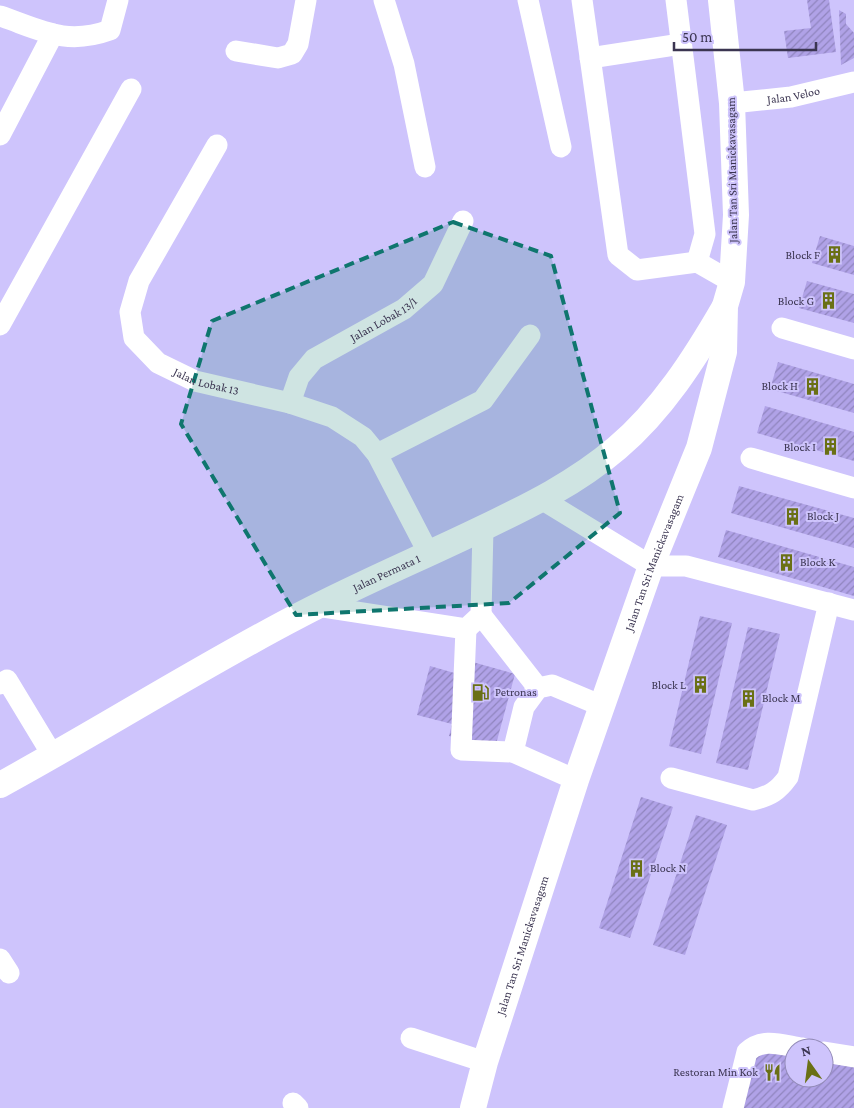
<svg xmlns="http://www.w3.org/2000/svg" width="854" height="1108" font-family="'Crimson Pro',serif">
<defs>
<pattern id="building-hatch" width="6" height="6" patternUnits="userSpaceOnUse" patternTransform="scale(1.25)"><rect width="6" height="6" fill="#b0a2e7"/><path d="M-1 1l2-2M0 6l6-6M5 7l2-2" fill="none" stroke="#9085be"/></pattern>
</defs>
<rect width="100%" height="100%" fill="#cec4fc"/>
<path fill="url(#building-hatch)" d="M 807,0 L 829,0 L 836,52 L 788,58 L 784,31 L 811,28 Z
M 839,10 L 846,14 L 846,24 L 854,33 L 854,58 L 841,65 Z
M 820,236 L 854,246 L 854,275 L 812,263 Z
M 807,281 L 854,294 L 854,323 L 799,308 Z
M 778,362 L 854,384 L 854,413 L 770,389 Z
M 765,406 L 854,432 L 854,461 L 757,433 Z
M 739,486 L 854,518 L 854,548 L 731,513 Z
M 726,530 L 854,567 L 854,596 L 718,557 Z
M 700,616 L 732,623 L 701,754 L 669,746 Z
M 748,627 L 780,634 L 748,770 L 716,763 Z
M 469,661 L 515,674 L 495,748 L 449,736 L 452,724 L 417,715 L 430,666 L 465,676 Z
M 641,797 L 673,807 L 630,938 L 599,928 Z
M 696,815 L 727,825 L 685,955 L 653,945 Z
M 756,1048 L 794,1055 L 794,1078 L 824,1078 L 824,1060 L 854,1066 L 854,1108 L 741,1108 Z"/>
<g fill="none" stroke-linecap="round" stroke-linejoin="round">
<g stroke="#fff" stroke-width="21">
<path d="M 384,0 L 404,64 L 425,167"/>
<path d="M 528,0 L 561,147"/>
<path d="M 582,0 L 618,255 L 637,270 L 697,262 L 732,282"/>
<path d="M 676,0 L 705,234 L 697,262"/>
<path d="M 0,16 C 41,30 66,46 110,30 L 118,0"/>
<path d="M 236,51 L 278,58 L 292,54 L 298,44 L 306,0"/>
<path d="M 590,58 L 681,44"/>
<path id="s1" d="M 732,103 L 791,97 L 854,82"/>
<path d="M 0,135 L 53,34"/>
<path id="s2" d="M 217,145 L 139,281 L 130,312 L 134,338 L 158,363 L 195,381 L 290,403 L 332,417 L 363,437 L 377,454 L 429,554"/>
<path d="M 0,325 L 131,89"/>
<path d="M 782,328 L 854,349"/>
<path id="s3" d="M 290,403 L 299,377 L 314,359 L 404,309 L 433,284 L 463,221"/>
<path d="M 377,454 L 483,400 L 530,335"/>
<path d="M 751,458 L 854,488"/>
<path d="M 543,500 L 651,566 L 686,566 L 854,610"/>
<path d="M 317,606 L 466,629 L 481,615 L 483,528"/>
<path d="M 481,615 L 538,688"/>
<path d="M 466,629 L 461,750 L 513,752"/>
<path d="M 0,684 L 7,680 L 53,756"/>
<path d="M 671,778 L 753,800 C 770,796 778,791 788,777 L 829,603"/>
<path d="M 576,780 L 513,752 L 524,707 L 538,688 L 552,685 L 602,706"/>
<path d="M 0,959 L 9,973"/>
<path d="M 411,1038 L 485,1062"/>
<path d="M 824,1052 L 854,1057"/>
<path d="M 293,1103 L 298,1108"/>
<path d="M 733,1108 L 747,1052 C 763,1037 782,1045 802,1048"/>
</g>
<g stroke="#fff" stroke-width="26">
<path id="s4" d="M 0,785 C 101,730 198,668 300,615 C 359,584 421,558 481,529 C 529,506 576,483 617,448 C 662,410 695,358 724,308"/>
<path id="s5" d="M 473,1108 L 485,1062 L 576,780 L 651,566 L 699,448 L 724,352 L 725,306 L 732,282 L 736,215 L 732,103 L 721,0"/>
</g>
</g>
<path fill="#0f766e" fill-opacity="0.2" stroke="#0f766e" stroke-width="4" stroke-dasharray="10 6" stroke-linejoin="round" d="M 453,222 L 551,256 L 620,513 L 509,603 L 296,615 L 181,424 L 212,321 Z"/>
<defs>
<symbol id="building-bare" viewBox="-9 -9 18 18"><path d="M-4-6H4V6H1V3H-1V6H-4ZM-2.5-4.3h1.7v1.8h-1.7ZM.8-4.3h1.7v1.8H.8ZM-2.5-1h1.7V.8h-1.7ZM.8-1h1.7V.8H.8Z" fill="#6a7015" stroke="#cec4fc" stroke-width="2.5" paint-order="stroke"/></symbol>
<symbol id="fuel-bare" viewBox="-9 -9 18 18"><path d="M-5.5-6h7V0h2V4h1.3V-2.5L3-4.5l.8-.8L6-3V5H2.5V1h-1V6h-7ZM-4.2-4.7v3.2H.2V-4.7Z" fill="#6a7015" stroke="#cec4fc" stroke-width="2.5" paint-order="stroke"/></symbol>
<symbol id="restaurant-bare" viewBox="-9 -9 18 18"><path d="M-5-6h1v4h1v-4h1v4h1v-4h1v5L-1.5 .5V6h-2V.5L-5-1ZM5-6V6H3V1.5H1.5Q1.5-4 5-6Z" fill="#6a7015" stroke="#cec4fc" stroke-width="2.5" paint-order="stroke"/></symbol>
</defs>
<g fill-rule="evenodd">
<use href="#building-bare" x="822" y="242" width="25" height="25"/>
<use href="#building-bare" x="816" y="288" width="25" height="25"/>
<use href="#building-bare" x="800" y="374" width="25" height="25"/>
<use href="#building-bare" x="818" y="434" width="25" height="25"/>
<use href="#building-bare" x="780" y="504" width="25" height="25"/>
<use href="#building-bare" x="774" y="550" width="25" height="25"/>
<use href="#building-bare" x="688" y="672" width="25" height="25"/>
<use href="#fuel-bare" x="468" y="680" width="25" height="25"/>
<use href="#building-bare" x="736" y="686" width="25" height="25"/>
<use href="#building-bare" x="624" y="856" width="25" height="25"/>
<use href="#restaurant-bare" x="760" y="1060" width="25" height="25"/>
</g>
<g text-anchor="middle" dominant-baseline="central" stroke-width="4" stroke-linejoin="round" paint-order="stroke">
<g font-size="12" fill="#3b3551" stroke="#cec4fc">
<text stroke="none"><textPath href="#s1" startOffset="62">Jalan Veloo</textPath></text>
<text transform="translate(732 170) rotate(-91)">Jalan Tan Sri Manickavasagam</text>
<text stroke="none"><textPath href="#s3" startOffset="131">Jalan Lobak 13/1</textPath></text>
<text stroke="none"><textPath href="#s2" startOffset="302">Jalan Lobak 13</textPath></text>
<text stroke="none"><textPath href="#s5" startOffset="575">Jalan Tan Sri Manickavasagam</textPath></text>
<text stroke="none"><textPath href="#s4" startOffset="441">Jalan Permata 1</textPath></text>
<text stroke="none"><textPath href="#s5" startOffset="170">Jalan Tan Sri Manickavasagam</textPath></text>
</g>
<g font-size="12" fill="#3b3551" stroke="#cec4fc" text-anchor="end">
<text x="820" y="255">Block F</text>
<text x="814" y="301">Block G</text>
<text x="798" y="386">Block H</text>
<text x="816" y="447">Block I</text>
<text x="807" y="516" text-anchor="start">Block J</text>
<text x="800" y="562" text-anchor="start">Block K</text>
<text x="686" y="685">Block L</text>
<text x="495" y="692" text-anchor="start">Petronas</text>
<text x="762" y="698" text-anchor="start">Block M</text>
<text x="650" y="868" text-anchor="start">Block N</text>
<text x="758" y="1072">Restoran Min Kok</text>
</g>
</g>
<g transform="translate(809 1063) rotate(346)"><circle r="24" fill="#cec4fc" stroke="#938bb8"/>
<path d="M0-4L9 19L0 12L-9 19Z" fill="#6a7015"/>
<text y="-8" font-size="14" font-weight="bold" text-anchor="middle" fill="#3b3551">N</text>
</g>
<path d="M674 42v8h142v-8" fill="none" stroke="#3b3551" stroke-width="2.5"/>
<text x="682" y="42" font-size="15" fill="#3b3551" stroke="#cec4fc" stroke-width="4" paint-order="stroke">50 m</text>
</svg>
